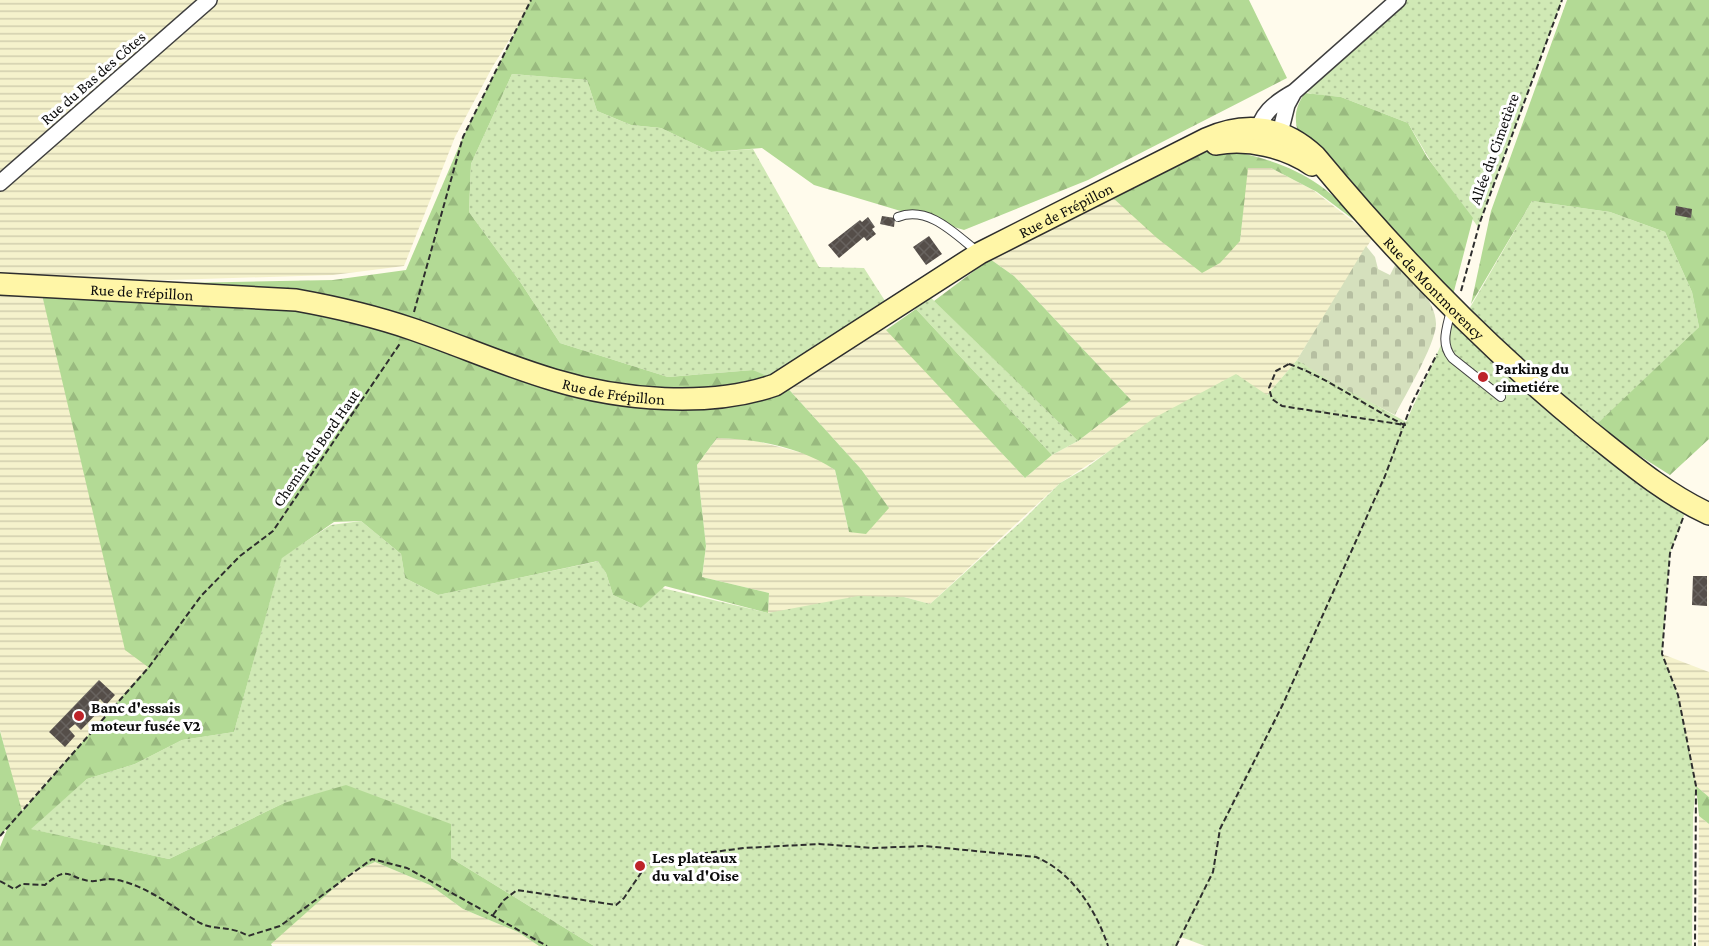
<svg xmlns="http://www.w3.org/2000/svg" width="1709" height="946" font-family="'Crimson Pro',serif">
<defs>
<pattern id="farmland-rules" width="6" height="5" patternUnits="userSpaceOnUse" patternTransform="scale(1.5)"><rect width="6" height="5" fill="#f5f2cc"/><path d="M0 2.5h6" fill="none" stroke="#d1ceae"/></pattern>
<pattern id="green-dots" width="8" height="8" patternUnits="userSpaceOnUse" patternTransform="scale(1.5)"><rect width="8" height="8" fill="#d0e9b5"/><path d="M2 2h.1M6 6h.1" fill="none" stroke="#b1c79a" stroke-width="1.8" stroke-linecap="round"/></pattern>
<pattern id="forest-firs" width="22" height="20" patternUnits="userSpaceOnUse" patternTransform="scale(1.5)"><rect width="22" height="20" fill="#b3da95"/><path d="M5 1l3.5 6h-7zM16 11l3.5 6h-7z" fill="#99ba7f"/></pattern>
<pattern id="cemetery-stones" width="16" height="16" patternUnits="userSpaceOnUse" patternTransform="scale(1.5)"><rect width="16" height="16" fill="#d5e0bd"/><path d="M2 7V4a2 2 0 0 1 4 0v3zM10 15v-3a2 2 0 0 1 4 0v3z" fill="#b6bfa1"/></pattern>
<pattern id="building-cross-hatch" width="8" height="8" patternUnits="userSpaceOnUse" patternTransform="scale(1.5)"><rect width="8" height="8" fill="#554e49"/><path d="M0 0l8 8M0 8l8-8" fill="none" stroke="#68635f"/></pattern>
</defs>
<rect width="100%" height="100%" fill="#fffbec"/>
<path fill="url(#farmland-rules)" d="M 0,0 L 534,0 L 493,66 L 455,137 L 404,266 L 333,275 L 170,280 L 42,280 L 0,278 Z
M 1247,168 L 1271,168 L 1313,190 L 1373,237 L 1297,360 L 1267,395 L 1117,446 L 1060,483 L 930,604 L 904,597 L 768,613 L 769,593 L 702,577 L 706,546 L 697,465 L 717,438 L 748,439 L 814,456 L 835,470 L 849,532 L 888,507 L 861,469 L 783,383 L 878,320 L 1025,478 L 1052,455 L 1078,441 L 1131,400 L 1014,276 L 990,259 L 1112,197 L 1240,241 Z
M 0,285 L 40,286 L 149,667 L 21,811 L 0,730 Z
M 1662,654 L 1709,672 L 1709,797 L 1696,786 L 1677,692 Z
M 1699,816 L 1709,824 L 1709,946 L 1698,946 Z
M 375,862 L 430,885 L 463,909 L 518,932 L 539,946 L 270,944 L 351,873 Z"/>
<path fill="url(#green-dots)" d="M 1398,0 L 1562,0 L 1478,227 L 1431,162 L 1408,123 L 1341,97 L 1312,94 L 1298,88 Z
M 512,74 L 587,80 L 597,111 L 631,125 L 661,128 L 711,152 L 753,149 L 819,267 L 864,268 L 887,304 L 778,385 L 753,370 L 668,377 L 560,343 L 521,283 L 469,212 L 471,164 Z
M 1532,201 L 1610,212 L 1665,232 L 1692,292 L 1699,327 L 1587,435 L 1689,502 L 1670,553 L 1662,654 L 1678,695 L 1696,786 L 1693,816 L 1692,946 L 1205,946 L 1181,937 L 1177,946 L 594,946 L 451,858 L 284,803 L 169,859 L 30,829 L 87,779 L 135,764 L 182,740 L 234,732 L 282,557 L 331,525 L 361,521 L 401,554 L 405,578 L 438,595 L 599,561 L 606,573 L 613,595 L 641,608 L 662,588 L 768,613 L 858,596 L 904,597 L 930,604 L 1022,521 L 1060,483 L 1086,468 L 1154,418 L 1236,374 L 1267,395 L 1297,360 L 1406,422 L 1445,336 L 1454,308 L 1464,318 Z
M 923,290 L 1078,441 L 1052,455 L 916,309 L 910,299 Z"/>
<path fill="url(#forest-firs)" d="M 531,0 L 1249,0 L 1287,78 L 1088,180 L 964,230 L 814,185 L 762,148 L 711,152 L 661,128 L 631,125 L 597,111 L 587,80 L 512,74 L 471,164 L 469,212 L 521,283 L 560,343 L 668,377 L 753,370 L 783,383 L 861,469 L 889,508 L 866,534 L 849,532 L 835,470 C 800,447 758,439 717,438 L 697,465 L 706,546 L 702,577 L 769,593 L 768,613 L 665,586 L 641,608 L 613,595 L 606,573 L 598,561 L 438,595 L 405,578 L 401,554 L 361,521 L 334,522 L 282,558 L 234,732 L 182,740 L 135,764 L 87,779 L 31,829 L 169,859 L 284,803 L 346,785 L 451,824 L 451,858 L 594,946 L 539,946 L 518,932 L 463,909 L 430,885 L 375,862 L 351,873 L 271,944 L 272,946 L 0,946 L 0,847 L 8,827 L 0,836 L 0,731 L 22,811 L 148,667 L 125,650 L 40,286 L 333,280 L 406,270 L 463,137 Z
M 1567,0 L 1709,0 L 1709,439 L 1670,475 L 1594,427 L 1699,327 L 1692,292 L 1665,232 L 1610,212 L 1532,201 L 1471,304 L 1491,211 Z
M 1305,93 L 1341,97 L 1408,123 L 1427,157 L 1473,218 L 1453,295 L 1365,200 L 1298,133 C 1294,117 1295,107 1305,93 Z
M 1220,149 C 1282,160 1322,176 1362,226 L 1317,192 L 1271,168 L 1248,168 L 1240,241 L 1220,263 L 1202,273 L 1157,238 L 1112,197 L 1183,158 Z
M 990,259 L 1014,276 L 1131,400 L 1078,441 L 934,301 Z
M 916,309 L 1052,455 L 1025,478 L 886,330 Z
M 1696,786 L 1709,797 L 1709,824 L 1699,816 Z"/>
<path fill="url(#cemetery-stones)" d="M 1366,246 L 1375,257 L 1378,269 L 1390,275 L 1396,263 C 1411,279 1437,301 1436,325 C 1434,347 1406,394 1395,415 L 1331,382 L 1297,360 Z"/>
<path fill="url(#building-cross-hatch)" d="M 1676,206 L 1692,209 L 1691,218 L 1675,215 Z
M 882,216 L 895,218 L 894,227 L 880,224 Z
M 868,217 L 875,227 L 872,229 L 876,234 L 867,241 L 864,237 L 839,258 L 828,245 L 860,220 L 862,222 Z
M 929,236 L 942,254 L 926,265 L 913,247 Z
M 1693,576 L 1707,576 L 1707,606 L 1692,605 Z
M 99,680 L 115,695 L 106,705 L 100,699 L 96,704 L 101,709 L 81,730 L 75,724 L 69,729 L 75,736 L 65,747 L 49,732 Z"/>
<g fill="none" stroke-linecap="round" stroke-linejoin="round">
<defs>
<path id="lane" d="M 898,217 C 929,205 956,235 979,253
M 1451,310 C 1447,328 1440,343 1452,358 L 1501,397"/>
<path id="street" d="M 1256,138 C 1260,114 1274,103 1294,92 L 1398,0
M 1272,139 L 1280,133 L 1287,105 L 1294,92
M 0,183 L 209,0"/>
<g id="secondary">
<path d="M 1216,144 C 1248,138 1286,147 1312,165"/>
<path id="s1" d="M 0,284 L 296,300 C 335,307 374,316 412,329 C 459,345 506,366 554,380 C 620,400 709,408 775,385 L 980,253 L 1206,139 C 1246,121 1283,126 1315,156 C 1398,256 1489,350 1589,431 C 1628,462 1664,493 1709,514"/>
</g>
</defs>
<use href="#lane" stroke="#3f3f3f" stroke-width="10"/>
<use href="#street" stroke="#3f3f3f" stroke-width="18"/>
<use href="#secondary" stroke="#2e2e2e" stroke-width="24"/>
<path stroke="#2e2e2e" stroke-width="2" stroke-dasharray="6 3" stroke-linecap="butt" d="M 1461,291 L 1480,222 L 1562,0
M 414,312 L 463,137 L 531,0
M 1289,364 C 1329,378 1366,407 1405,425 L 1282,406 L 1272,399 L 1269,388 L 1276,371 Z
M 1683,518 L 1670,553 L 1662,654 L 1678,695 L 1696,786 L 1695,946
M 0,836 L 149,667 L 201,596 L 240,556 L 273,531 L 401,342
M 0,881 L 14,889 L 22,884 L 45,885 C 69,864 67,878 90,881 C 96,882 102,879 109,879 C 141,881 172,907 200,923 C 216,931 230,925 248,936 L 280,926 L 372,859 L 407,868 L 547,946
M 493,915 L 504,900 L 517,890 L 616,905 L 624,898 L 647,864 L 667,858 L 744,848 L 819,844 L 874,848 L 925,846 L 1036,857 C 1072,872 1096,910 1108,946
M 1176,946 L 1213,872 L 1220,829 L 1283,704 L 1385,476 L 1412,403 L 1437,354"/>
<use href="#lane" stroke="#fff" stroke-width="8"/>
<use href="#street" stroke="#fff" stroke-width="15"/>
<use href="#secondary" stroke="#fff6a7" stroke-width="21"/>
</g>
<g fill="#bd2329" stroke="#fff" stroke-width="2">
<circle cx="1483" cy="377" r="6"/>
<circle cx="79" cy="716" r="6"/>
<circle cx="640" cy="866" r="6"/>
</g>
<g text-anchor="middle" dominant-baseline="central" stroke-width="6" stroke-linejoin="round" paint-order="stroke">
<g font-size="16" fill="#0c0c0c" stroke="#fff">
<text transform="translate(93 78) rotate(-41)">Rue du Bas des Côtes</text>
<text transform="translate(1494 149) rotate(-70)">Allée du Cimetière</text>
<text stroke="none"><textPath href="#s1" startOffset="1131">Rue de Frépillon</textPath></text>
<text stroke="none"><textPath href="#s1" startOffset="1584">Rue de Montmorency</textPath></text>
<text stroke="none"><textPath href="#s1" startOffset="142">Rue de Frépillon</textPath></text>
<text stroke="none"><textPath href="#s1" startOffset="628">Rue de Frépillon</textPath></text>
<text transform="translate(316 448) rotate(-55)">Chemin du Bord Haut</text>
</g>
<g font-size="16" font-weight="bold" fill="#0c0c0c" stroke="#fff" text-anchor="start">
<text x="1495" y="368">Parking du<tspan x="1495" dy="18">cimetiére</tspan></text>
<text x="91" y="707">Banc d'essais<tspan x="91" dy="18">moteur fusée V2</tspan></text>
<text x="652" y="857">Les plateaux<tspan x="652" dy="18">du val d'Oise</tspan></text>
</g>
</g>
</svg>
